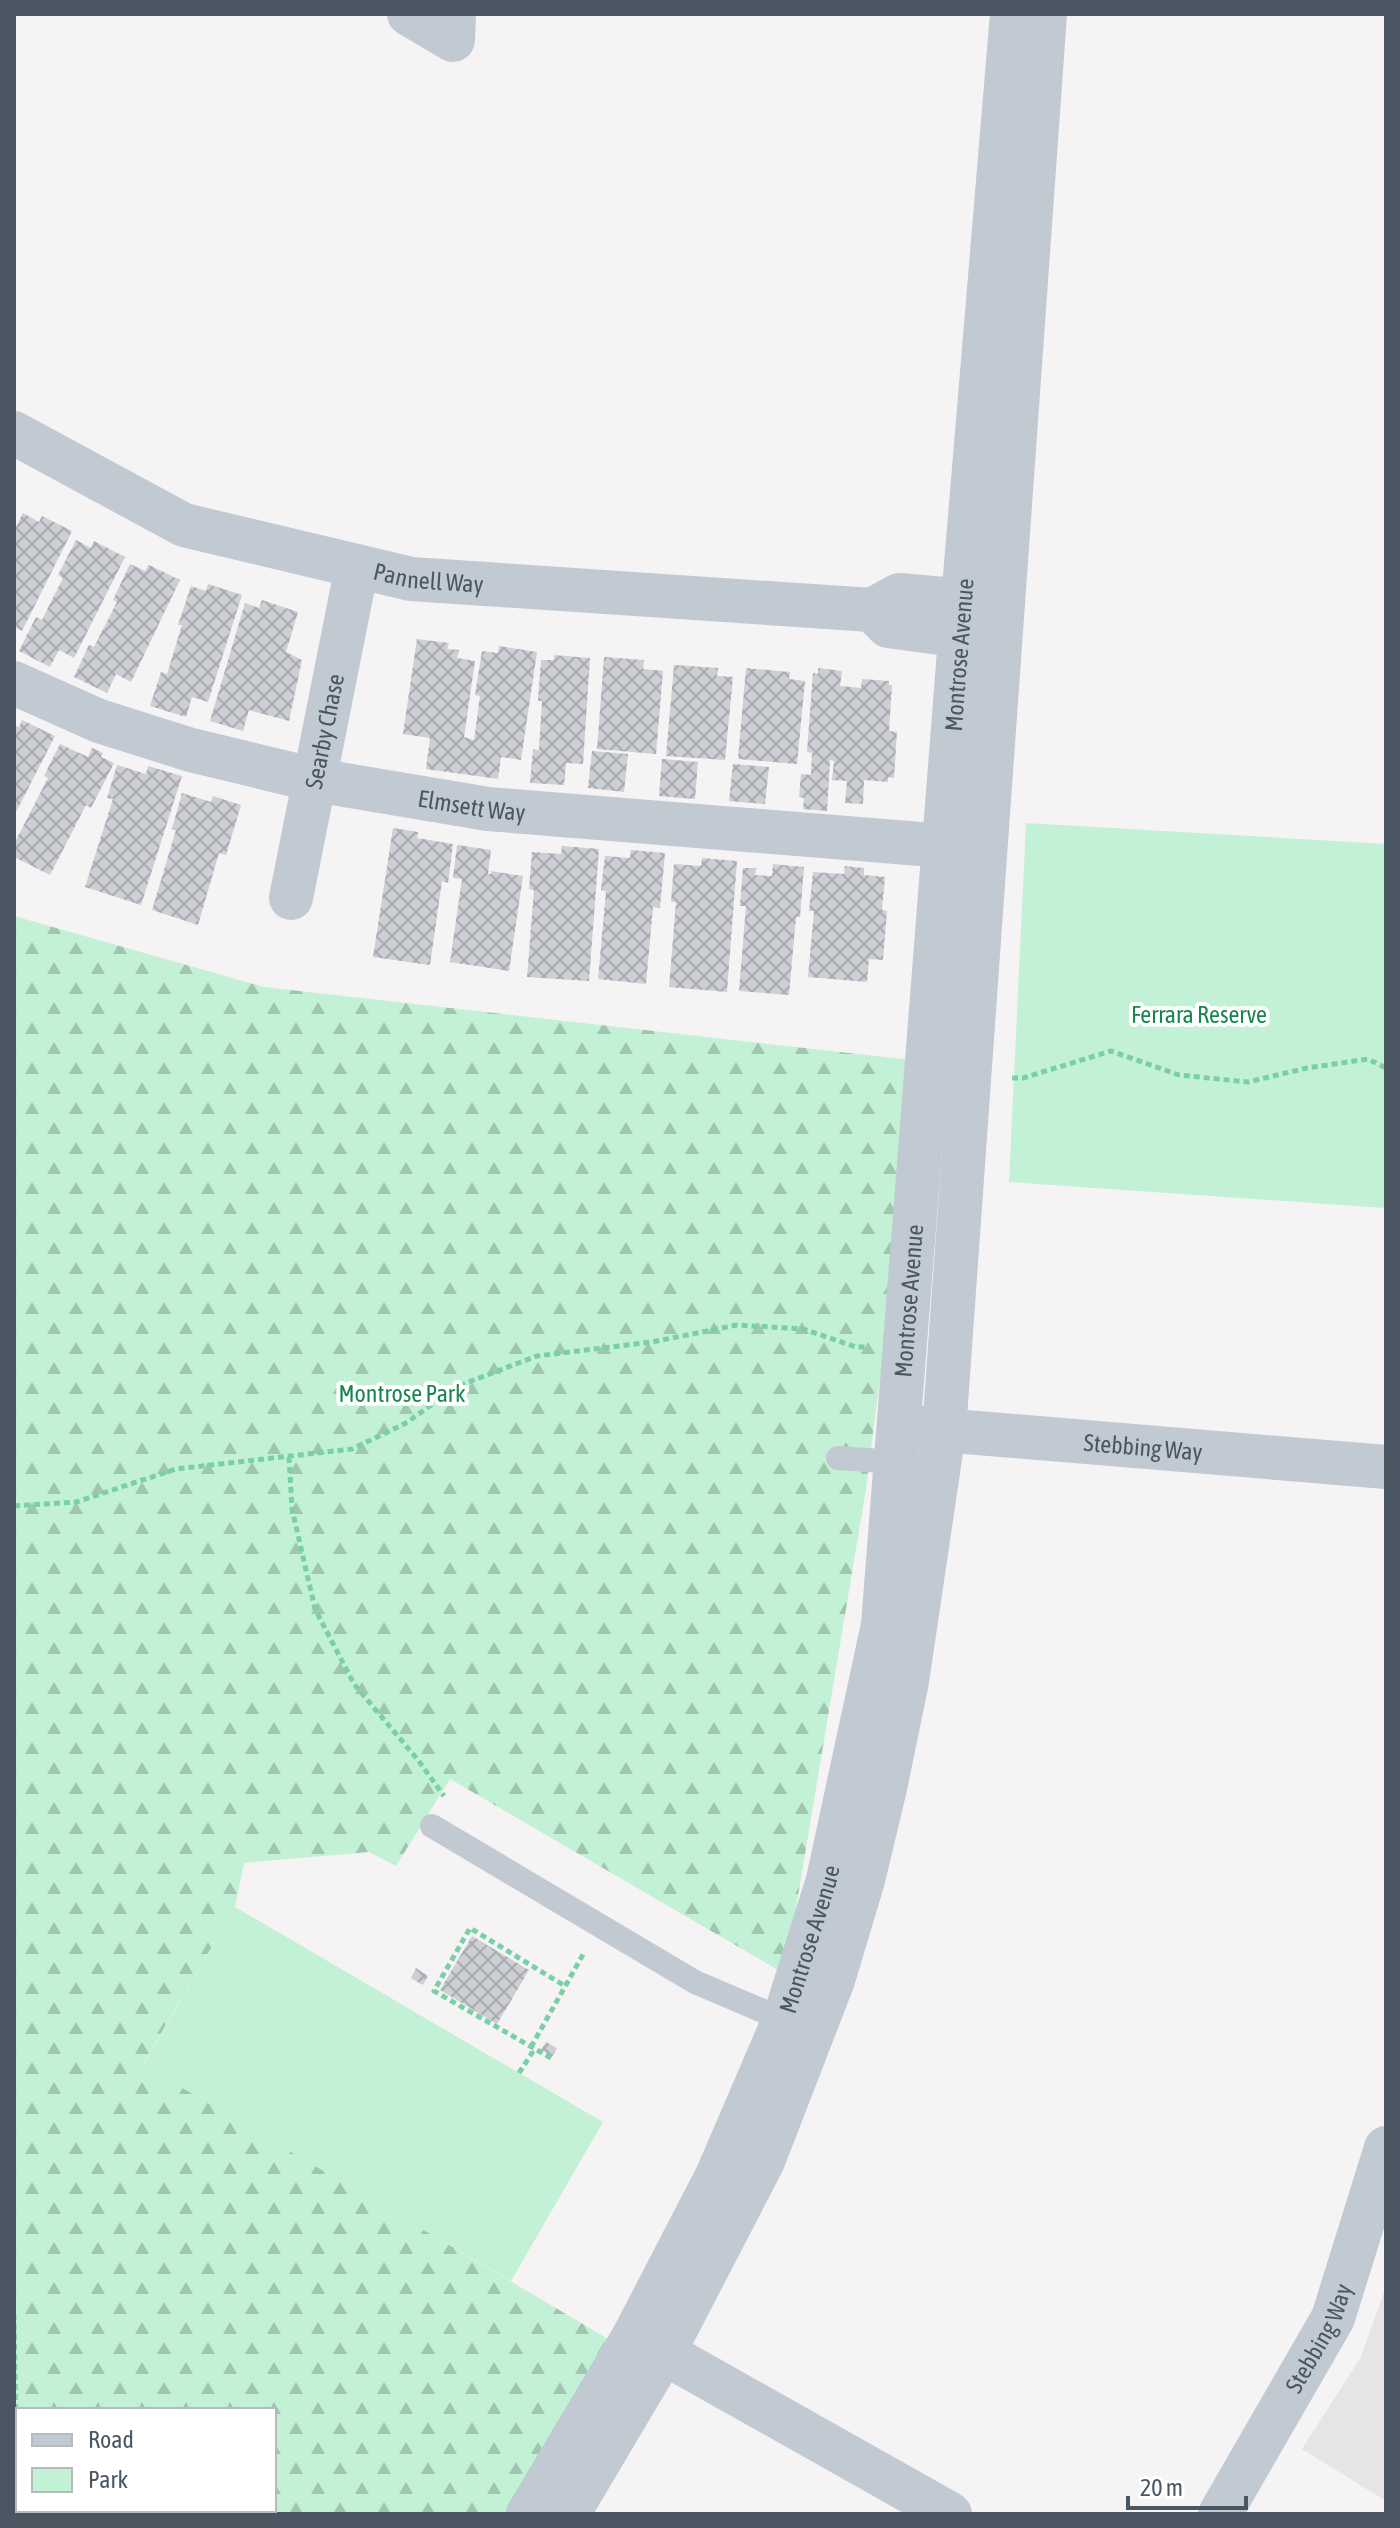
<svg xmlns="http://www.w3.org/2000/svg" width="1400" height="2528" font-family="'Asap Condensed',sans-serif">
<defs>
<pattern id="forest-firs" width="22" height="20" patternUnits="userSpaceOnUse" patternTransform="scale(2)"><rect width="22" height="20" fill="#c3f1d5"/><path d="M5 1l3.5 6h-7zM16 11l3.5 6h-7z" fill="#a0c6b0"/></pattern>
<pattern id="building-cross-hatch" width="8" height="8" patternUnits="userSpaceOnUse" patternTransform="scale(2)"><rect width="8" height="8" fill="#cdcfd5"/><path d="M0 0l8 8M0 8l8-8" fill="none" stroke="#a8abb0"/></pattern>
</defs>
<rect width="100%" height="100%" fill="#f5f3f3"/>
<path fill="#e6e4e5" d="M 1386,2286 L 1386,2501 L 1302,2449 L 1361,2357 Z"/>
<path fill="url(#forest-firs)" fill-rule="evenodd" d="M 14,916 L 264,987 L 920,1061 L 866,1489 L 785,1974 L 450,1779 L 396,1866 L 369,1852 L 244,1863 L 235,1907 L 143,2064 L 615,2343 L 509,2514 L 14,2514 ZM 18,2410 L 274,2410 L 274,2510 L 18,2510 Z"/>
<path fill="#c3f1d5" d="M 1026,823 L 1386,844 L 1386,1208 L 1009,1182 Z
M 235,1907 L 603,2122 L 511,2281 L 143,2065 Z"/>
<path fill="url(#building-cross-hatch)" d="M 23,513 L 39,522 L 42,516 L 72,531 L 22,631 L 14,627 L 14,531 Z
M 76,540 L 91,548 L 94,541 L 125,557 L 74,658 L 59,650 L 50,667 L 19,651 L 36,617 L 42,620 L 63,578 L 58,575 Z
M 130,564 L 145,571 L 149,565 L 180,580 L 131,682 L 116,674 L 107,693 L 74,677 L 89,645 L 94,647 L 117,602 L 113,600 Z
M 208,584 L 242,595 L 208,702 L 192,697 L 186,717 L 150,706 L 161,672 L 167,674 L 182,625 L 178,625 L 191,586 L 206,591 Z
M 262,600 L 298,612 L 286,652 L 302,660 L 289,721 L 249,710 L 243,731 L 210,721 L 245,603 L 259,608 Z
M 417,639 L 449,643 L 447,649 L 459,650 L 457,658 L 475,661 L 464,737 L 474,740 L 480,696 L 475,695 L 482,651 L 498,653 L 499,646 L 537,652 L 521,760 L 501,757 L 498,779 L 426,769 L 430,738 L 403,734 Z
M 554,655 L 590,658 L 583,764 L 566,763 L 564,785 L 530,783 L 533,749 L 539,750 L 542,701 L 538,701 L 541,660 L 554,660 Z
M 604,657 L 644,660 L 643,669 L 663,671 L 656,754 L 597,749 Z
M 674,665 L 718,668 L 717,676 L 733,677 L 725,760 L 666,756 Z
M 746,668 L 790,672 L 789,679 L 805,681 L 797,764 L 738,759 Z
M 818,668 L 842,671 L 840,686 L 861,688 L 862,679 L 889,681 L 889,685 L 892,685 L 889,731 L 897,732 L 894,778 L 888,777 L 888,782 L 864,780 L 863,804 L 845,803 L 847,781 L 832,780 L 834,761 L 830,760 L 827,811 L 803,809 L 804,798 L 799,797 L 801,774 L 811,775 L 812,753 L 807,752 L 813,673 L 818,674 Z
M 22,720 L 55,736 L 14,816 L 14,725 L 19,727 Z
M 60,744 L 88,757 L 92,748 L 103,753 L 101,757 L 114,763 L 91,808 L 86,805 L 50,875 L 14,857 L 14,844 L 48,778 L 44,776 Z
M 592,751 L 628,754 L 624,792 L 588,788 Z
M 662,759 L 698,762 L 695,799 L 659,796 Z
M 733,764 L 769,767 L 765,804 L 729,801 Z
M 117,765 L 146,774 L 148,766 L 182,776 L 141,905 L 85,887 L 113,799 L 107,798 Z
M 182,793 L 211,802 L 213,796 L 241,805 L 226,855 L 219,853 L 198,925 L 152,910 L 176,830 L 172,829 Z
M 393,828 L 418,832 L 417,838 L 453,844 L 448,883 L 442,881 L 430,965 L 373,957 Z
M 457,845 L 491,850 L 488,874 L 491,874 L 491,871 L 523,876 L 509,971 L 450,962 L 462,879 L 453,878 Z
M 562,846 L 599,849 L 589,981 L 527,977 L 534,890 L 529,889 L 532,852 L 561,854 Z
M 631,850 L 665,853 L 660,908 L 653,907 L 646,984 L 598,979 L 606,891 L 601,890 L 605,856 L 630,858 Z
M 702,858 L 737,861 L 727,992 L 669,987 L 676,902 L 671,902 L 674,864 L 701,866 Z
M 773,864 L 804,867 L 800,917 L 796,917 L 789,995 L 739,991 L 746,906 L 740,906 L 743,868 L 756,868 L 755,875 L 772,876 Z
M 845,866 L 864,868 L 864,875 L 885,877 L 882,910 L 887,911 L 883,960 L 869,959 L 867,982 L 808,977 L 814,911 L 809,911 L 813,872 L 844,874 Z
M 472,1936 L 529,1970 L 497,2024 L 440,1990 Z
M 416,1968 L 428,1976 L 423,1985 L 411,1978 Z
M 546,2042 L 557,2048 L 552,2057 L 541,2050 Z"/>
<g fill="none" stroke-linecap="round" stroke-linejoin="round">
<path stroke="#7ad0a6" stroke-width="5" stroke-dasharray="6 4" stroke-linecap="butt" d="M 1012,1078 L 1023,1078 L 1111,1051 L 1179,1075 L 1248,1082 L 1307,1068 L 1368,1059 L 1386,1068
M 289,1457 L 292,1509 L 315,1609 L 354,1684 L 418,1760 L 444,1796
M 14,1506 L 76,1502 L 176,1469 L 352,1449 L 406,1423 L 458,1386 L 537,1356 L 652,1342 L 737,1325 L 803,1329 L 856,1347 L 865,1347
M 551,2058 L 434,1991 L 470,1928 L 565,1986
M 519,2073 L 532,2053 L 531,2047 L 585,1951
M 14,2314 L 17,2497 L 14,2503"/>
<path stroke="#c1cad2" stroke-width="24" d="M 838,1458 L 896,1462
M 432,1826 L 695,1982 L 784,2020"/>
<g stroke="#c1cad2" stroke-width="44">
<path d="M 409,14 L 453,40 L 454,14"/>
<path id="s1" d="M 14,433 L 184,525 L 411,579 L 872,610 L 899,595 L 1000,604"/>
<path d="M 872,610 L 888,626 L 998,641"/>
<path id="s2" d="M 14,683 L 99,721 L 191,750 L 315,780 L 488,809 L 945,846"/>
<path id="s3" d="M 291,898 L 357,566"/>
<path id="s4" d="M 906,1427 L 1386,1467"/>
<path d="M 634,2336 L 950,2514"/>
<path id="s5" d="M 1220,2514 L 1333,2318 L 1386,2148"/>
</g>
<g stroke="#c1cad2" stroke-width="44">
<path id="s6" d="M 528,2514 L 634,2336 L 717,2176 L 784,2020 L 828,1880 L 883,1625 L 963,600 L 1012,14"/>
<path d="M 568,2514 L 664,2352 L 763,2161 L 833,1980 L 863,1880 L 885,1788 L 907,1681 L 944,1431 L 1045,14"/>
</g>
</g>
<g text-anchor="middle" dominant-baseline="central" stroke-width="8" stroke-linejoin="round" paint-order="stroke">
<g font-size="24" fill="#4a5661" stroke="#fff">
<text stroke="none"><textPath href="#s1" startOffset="444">Pannell Way</textPath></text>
<text stroke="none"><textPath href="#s6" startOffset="1938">Montrose Avenue</textPath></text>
<text stroke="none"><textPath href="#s3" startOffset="170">Searby Chase</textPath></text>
<text stroke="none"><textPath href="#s2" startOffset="476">Elmsett Way</textPath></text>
<text stroke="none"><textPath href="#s6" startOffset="1290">Montrose Avenue</textPath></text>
<text stroke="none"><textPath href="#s4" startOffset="238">Stebbing Way</textPath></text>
<text stroke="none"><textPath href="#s6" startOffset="642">Montrose Avenue</textPath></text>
<text stroke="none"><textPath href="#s5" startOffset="202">Stebbing Way</textPath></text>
</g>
<g font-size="24" fill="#17864f" stroke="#fff">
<text x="1199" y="1014">Ferrara Reserve</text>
<text x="402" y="1393">Montrose Park</text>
</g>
</g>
<rect width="1400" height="2528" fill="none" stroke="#4a5661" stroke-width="32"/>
<rect x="16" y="2408" width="260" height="104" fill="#ffffff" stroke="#b7bbc0" stroke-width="2"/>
<rect x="32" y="2434" width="40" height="12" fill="#c1cad2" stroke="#b7bbc0" stroke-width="2"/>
<text x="88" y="2448" font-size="24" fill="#4a5661">Road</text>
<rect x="32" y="2468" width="40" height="24" fill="#c3f1d5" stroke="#b7bbc0" stroke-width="2"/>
<text x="88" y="2488" font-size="24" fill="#4a5661">Park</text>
<path d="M1128 2496v12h118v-12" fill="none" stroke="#4a5661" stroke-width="4"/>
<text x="1140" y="2496" font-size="24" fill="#4a5661" stroke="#ffffff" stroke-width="6" paint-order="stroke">20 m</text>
</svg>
